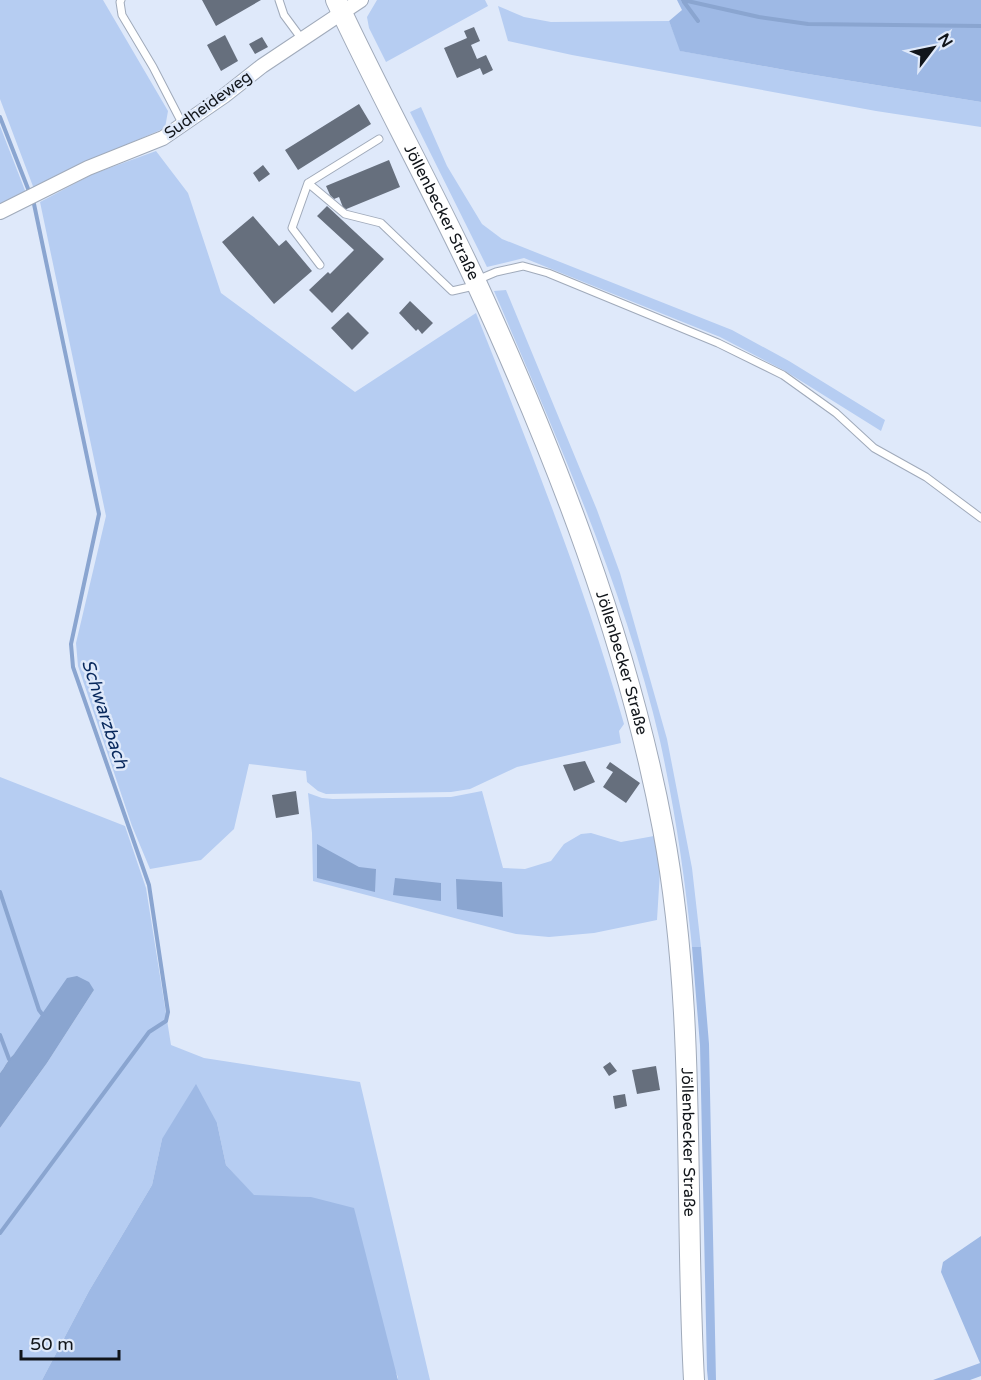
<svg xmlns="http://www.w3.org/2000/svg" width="981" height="1380" font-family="'Varela Round',sans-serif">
<rect width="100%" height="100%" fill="#dfe9fa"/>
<path fill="#b6cdf2" d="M 0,0 L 103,0 L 168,111 L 165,128 L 84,163 L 34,189 L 0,99 Z
M 377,0 L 485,0 L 488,6 L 386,62 L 369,28 L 367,17 Z
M 498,6 L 524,17 L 551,22 L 669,21 L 681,51 L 796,72 L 981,102 L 981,127 L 876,111 L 572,55 L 508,41 Z
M 421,107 L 447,166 L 482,224 L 502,239 L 732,330 L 789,361 L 885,420 L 881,431 L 785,371 L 720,337 L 524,258 L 487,267 L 410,112 Z
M 0,126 L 26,193 L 0,205 Z
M 156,151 L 188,193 L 221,293 L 355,392 L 476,313 C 530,449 584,583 624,724 L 619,731 L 621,743 L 517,767 L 470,789 L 451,792 L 326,794 L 318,791 L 307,782 L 306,771 L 249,764 L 234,829 L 201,860 L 150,869 L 132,826 L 78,666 L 76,643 L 106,516 L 40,202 L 93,174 Z
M 506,290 L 597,510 L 620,573 L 667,739 L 692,868 L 701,947 L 692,947 C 685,878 675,810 660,741 C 624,587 556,436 494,291 Z
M 0,777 L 125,826 L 146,888 L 171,1045 L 204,1058 L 360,1082 L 430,1380 L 398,1380 L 398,1377 L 311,1197 L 254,1196 L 226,1165 L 217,1123 L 162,1139 L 152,1185 L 89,1291 L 42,1380 L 0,1380 L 0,1128 L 47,1063 L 94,990 L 13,1055 C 6,1062 5,1067 0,1073 Z
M 482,791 L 503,868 L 525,869 L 551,861 L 564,844 L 581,834 L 591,833 L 621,842 L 654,836 L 660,871 L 657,920 L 594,933 L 549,937 L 516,934 L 313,881 L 312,833 L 308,793 L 322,798 L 333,799 L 451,797 Z"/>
<path fill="#9eb9e5" d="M 677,0 L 981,0 L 981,102 L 796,72 L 680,51 L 669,21 L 682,10 Z
M 692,947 L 701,947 L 709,1044 L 716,1380 L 708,1380 L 707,1370 L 700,1045 Z
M 196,1084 L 217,1123 L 226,1165 L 254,1195 L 311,1197 L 354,1208 L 398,1380 L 42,1380 L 89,1291 L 152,1185 L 162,1139 Z
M 981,1236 L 981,1376 L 970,1380 L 933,1380 L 980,1363 L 941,1272 L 943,1262 Z"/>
<path fill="#8aa5d0" d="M 317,844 L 359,867 L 376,869 L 375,892 L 317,878 Z
M 395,878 L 441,883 L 441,901 L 393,895 Z
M 456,879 L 502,882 L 503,917 L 457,909 Z
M 77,976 L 89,982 L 94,990 L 47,1063 L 0,1128 L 0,1073 C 5,1067 6,1062 14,1054 L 67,978 Z"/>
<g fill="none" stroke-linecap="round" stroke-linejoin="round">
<path stroke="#8aa5d0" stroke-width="4" d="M 683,0 L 759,17 L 808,24 L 981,26
M 684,2 L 698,21
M 0,117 L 34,204 L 99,514 L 71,644 L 73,667 L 149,885 L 168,1012 L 166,1021 L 149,1032 L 0,1233
M 0,892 L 39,1010 L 42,1014
M 0,1035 L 9,1059"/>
</g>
<path fill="#666f7d" d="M 202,0 L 261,0 L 216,26 Z
M 474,27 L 480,41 L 471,45 L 477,59 L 486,55 L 493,70 L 483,75 L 480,68 L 457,78 L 444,48 L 467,38 L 464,31 Z
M 225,35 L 238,61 L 221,71 L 207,45 Z
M 262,37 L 268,47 L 255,54 L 249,44 Z
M 359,104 L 371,124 L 298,170 L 285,150 Z
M 389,160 L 400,187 L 344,210 L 339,197 L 334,199 L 330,195 L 326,186 Z
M 263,165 L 270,174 L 259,182 L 253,173 Z
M 327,206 L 384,259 L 332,313 L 309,290 L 328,272 L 330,274 L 354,250 L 317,216 Z
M 253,216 L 279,246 L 286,240 L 312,271 L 274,304 L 222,242 Z
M 410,301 L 433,323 L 422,334 L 418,329 L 416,331 L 399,313 Z
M 348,312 L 369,333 L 352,350 L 331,328 Z
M 585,761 L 595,782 L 574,791 L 563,765 Z
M 610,762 L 640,783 L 626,803 L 603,787 L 613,772 L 606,768 Z
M 296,791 L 299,814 L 276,818 L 272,795 Z
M 610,1062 L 617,1071 L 609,1076 L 603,1067 Z
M 656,1066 L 660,1090 L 637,1094 L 632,1070 Z
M 625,1094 L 627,1106 L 615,1109 L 613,1096 Z"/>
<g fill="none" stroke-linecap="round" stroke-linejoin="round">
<defs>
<path id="lane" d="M 121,0 L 120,2 L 122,15 L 153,67 L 183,125
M 279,0 L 284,15 L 301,38
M 308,183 L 345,214 L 381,223 L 452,291 L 474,286
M 320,265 L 292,228 L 308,183 L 379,139
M 477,280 L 496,272 L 523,266 L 548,273 L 718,343 L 783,375 L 836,413 L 874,448 L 926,477 L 981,518"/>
<path id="street" d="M 0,212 L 88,168 L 163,138 L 224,96 L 262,66 L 361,0"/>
<g id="secondary">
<path id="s1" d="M 336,0 C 380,95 431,186 475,280 C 556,456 627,638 663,829 C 697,1010 684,1197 694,1380"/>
</g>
</defs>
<use href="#lane" stroke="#a0aaba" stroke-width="9"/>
<use href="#street" stroke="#a0aaba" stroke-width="16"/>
<use href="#secondary" stroke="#a0aaba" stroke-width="22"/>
<use href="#lane" stroke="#fff" stroke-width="7"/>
<use href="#street" stroke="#fff" stroke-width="14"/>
<use href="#secondary" stroke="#fff" stroke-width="20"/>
</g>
<g text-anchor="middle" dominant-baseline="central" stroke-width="5" stroke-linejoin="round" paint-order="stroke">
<g font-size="16" fill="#11151a" stroke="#dfe9fa">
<text transform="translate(208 105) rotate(-36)">Sudheideweg</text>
<text stroke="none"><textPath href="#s1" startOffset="237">Jöllenbecker Straße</textPath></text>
<text stroke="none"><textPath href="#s1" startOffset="723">Jöllenbecker Straße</textPath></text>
<text stroke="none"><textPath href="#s1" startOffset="1209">Jöllenbecker Straße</textPath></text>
</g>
<g font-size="18" font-style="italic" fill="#08285c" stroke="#dfe9fa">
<text transform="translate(105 714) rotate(72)">Schwarzbach</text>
</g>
</g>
<g transform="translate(933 48) rotate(58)" stroke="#dfe9fa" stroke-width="4.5" paint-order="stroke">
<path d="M0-4.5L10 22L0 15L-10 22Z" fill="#11151a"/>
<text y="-9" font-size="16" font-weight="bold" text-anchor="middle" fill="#11151a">N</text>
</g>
<path d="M21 1350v9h98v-9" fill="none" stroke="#11151a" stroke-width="3"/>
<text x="30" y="1350" font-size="18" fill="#11151a" stroke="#dfe9fa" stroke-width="4.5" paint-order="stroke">50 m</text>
</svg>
